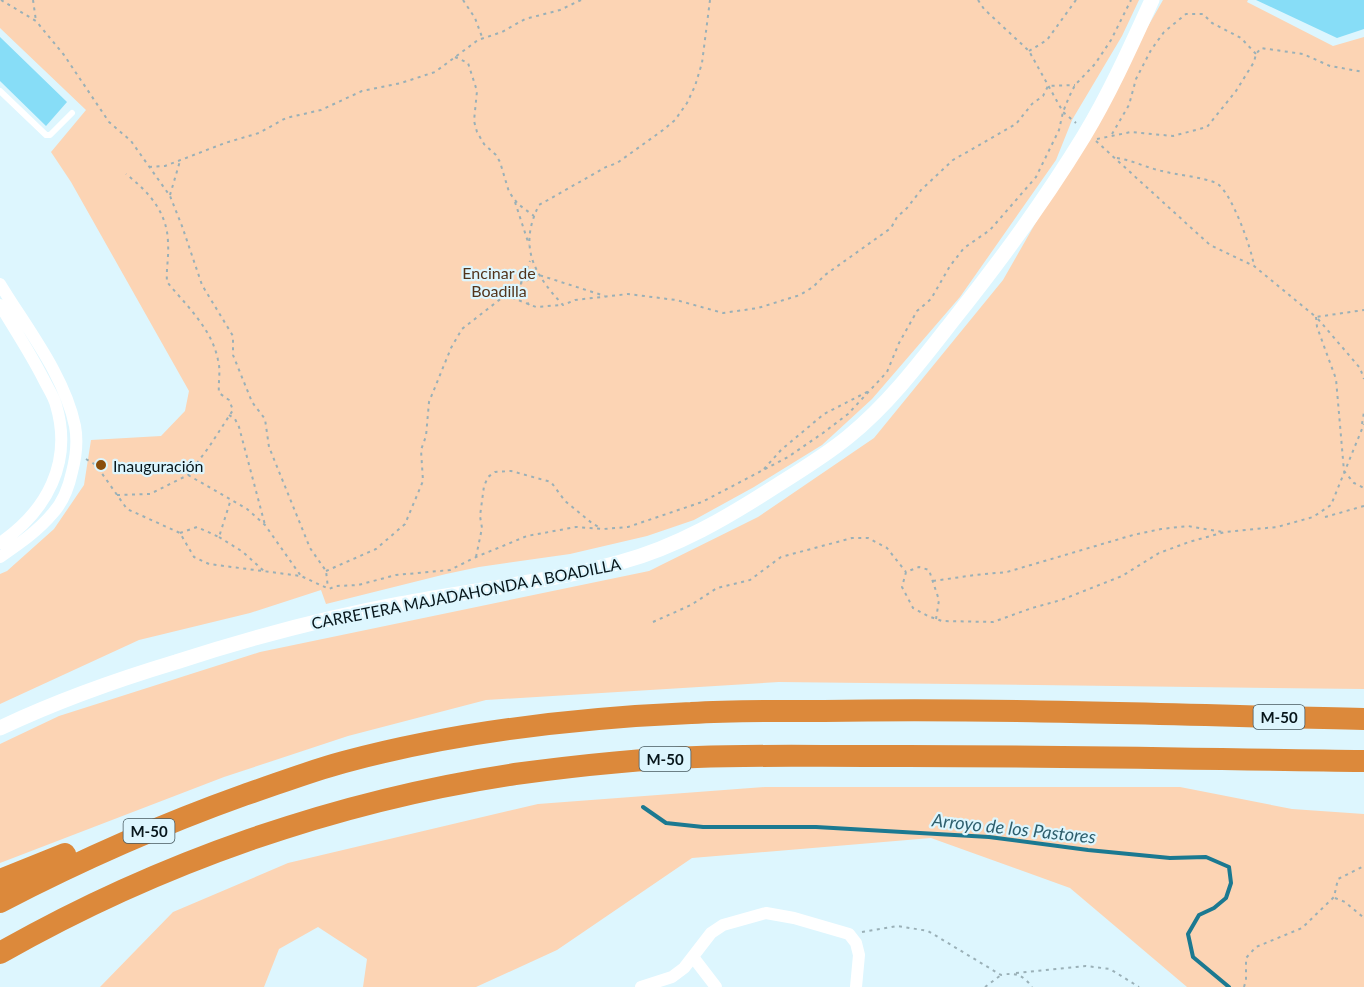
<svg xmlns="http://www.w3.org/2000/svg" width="1364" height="987" font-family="Lato,sans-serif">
<rect width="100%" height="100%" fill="#ddf6fe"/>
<path fill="#fcd4b4" d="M 0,0 L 1139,0 L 1122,36 L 1072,120 L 1056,160 L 960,297 L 872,399 L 822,445 L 754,487 L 694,520 L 647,536 L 570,554 L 479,567 L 446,574 L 326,604 L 321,590 L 250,613 L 139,640 L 0,704 L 0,574 L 7,571 L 54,529 L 84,485 L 91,440 L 161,436 L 185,411 L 189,391 L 71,182 L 51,152 L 86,110 L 0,28 Z
M 1163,0 L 1248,0 L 1247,2 L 1333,46 L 1364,37 L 1364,689 L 779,682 L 486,700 L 348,736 L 224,777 L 0,863 L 0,744 L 59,716 L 260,652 L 649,571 L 758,517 L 874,438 L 1003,280 Z
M 765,787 L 1180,787 L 1292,809 L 1364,814 L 1364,987 L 1187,987 L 1070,888 L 931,838 L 692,858 L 557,950 L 476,987 L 363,987 L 367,959 L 318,927 L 279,949 L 264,987 L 100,987 L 173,912 L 288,863 L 538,804 Z"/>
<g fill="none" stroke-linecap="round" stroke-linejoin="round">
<path stroke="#1b7991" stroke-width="4" d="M 643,807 L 666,823 L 703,827 L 816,827 L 989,837 L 1088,850 L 1170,858 L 1206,857 L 1229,867 L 1231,883 L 1226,898 L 1214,908 L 1199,915 L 1188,934 L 1193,957 L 1229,987"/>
</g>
<path fill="#87ddf7" d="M 1256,0 L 1364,0 L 1364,29 L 1337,38 Z
M 0,37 L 67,102 L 46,126 L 0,81 Z"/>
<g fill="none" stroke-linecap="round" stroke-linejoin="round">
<path stroke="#9ab0b7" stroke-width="2" stroke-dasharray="3 4.5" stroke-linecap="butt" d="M 1,0 L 36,21 L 64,55 L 109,122 L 131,141 L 170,196 L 182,226 L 202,285 L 233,336 L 233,355 L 252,402 L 265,419 L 269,447 L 310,548 L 326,571 L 328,588
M 33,0 L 36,21
M 463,0 L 475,18 L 482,37
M 710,0 L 702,63 L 695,86 L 687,103 L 675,120 L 663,130 L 617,163 L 606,167 L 539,205 C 518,247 534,274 563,305 L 575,300 L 628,294 L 676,300 L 723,313 L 758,308 L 800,295 L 813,287 L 825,275 L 891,228 L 897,217 L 907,208 L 921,190 L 953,160 L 1016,124 L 1032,104 L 1043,96 L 1048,86 L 1075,85
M 978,0 L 984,9 L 1029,51 L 1063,112 L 1076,123
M 1029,51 L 1047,40 L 1076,0
M 455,57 L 468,63 L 477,91 L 474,121 L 477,132 L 484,144 L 496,155 L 500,162 L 509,192 L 518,204 L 534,216
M 1112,134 L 1129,105 L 1136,79 L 1151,50 L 1164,32 L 1186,14 L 1203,14 L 1212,23 L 1241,38 L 1256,54
M 1097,139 L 1131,132 L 1173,136 L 1207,127 L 1236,91 L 1254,62 L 1256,54 L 1261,48 L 1303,54 L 1330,66 L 1364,72
M 1096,141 L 1210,245 L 1254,266 L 1316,317 L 1364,310
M 1117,158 C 1132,160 1147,168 1162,171 C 1176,175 1203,177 1216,183 C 1231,190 1252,250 1254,266
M 149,167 L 165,166 L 225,143 L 259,133 L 286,118 L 321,110 L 362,91 L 401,83 L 435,72 L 478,40 L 502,32 L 525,19 L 560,10 L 581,0
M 170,195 L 180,161
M 515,202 L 529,245
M 505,295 L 536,307 L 562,305
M 529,305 L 521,291 L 521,283 L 539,275 L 605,296
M 1316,317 L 1317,327 L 1336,379 L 1344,471 L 1354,483 L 1364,488
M 1318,319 L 1360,368 L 1364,379
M 229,415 L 235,419 L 239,427 L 265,525
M 1362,424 L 1364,412
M 86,459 L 96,465 L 127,509 L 180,533 L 194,557 L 209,564 L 301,576 L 329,589 L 336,586 L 358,585 L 396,575 L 450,570 L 476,557 L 527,536 L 576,527 L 603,529 L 628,527 L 702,502 L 788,457 L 823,433 L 848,414 L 887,372 L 899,343 L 917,311 L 931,299 L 950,266 L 964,248 L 990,230 L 1036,177 L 1059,130 L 1063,112 L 1069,97 L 1075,85 L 1095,64 L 1111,40 L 1131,0
M 764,469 L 781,450 L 824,414 L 869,391
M 188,475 L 247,509 L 265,525 L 301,576
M 117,495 L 150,494 L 188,475 L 209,447 L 233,410 L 229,400 L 219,393 C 218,382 221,371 218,360 C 212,329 186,305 167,282 C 166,269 169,257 168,244 C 168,213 149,192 126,174
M 1325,517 L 1364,506
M 180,533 L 197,527 L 219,537 L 231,499
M 219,537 L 243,552 L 266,573
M 476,557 L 482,528 L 480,516 L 484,486 L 488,477 L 495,472 L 511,471 L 551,482 L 565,501 L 593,524 L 601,528
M 326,571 L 376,549 L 405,524 L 423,481 L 421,450 L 426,436 L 429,402 L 451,348 L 462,329 L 521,283 L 530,261
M 933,581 L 975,575 L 1007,572 L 1133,535 L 1161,529 L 1188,526 L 1223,532
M 936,619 L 939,600 L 929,570 L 919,567 L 906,572 L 902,587 L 913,608 L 928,616 L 942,621 L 993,622 L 1032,608 L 1061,600 L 1122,576 L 1159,553 L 1189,542 L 1225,532 L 1277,527 L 1313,517 L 1331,505 L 1364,424
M 653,622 L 691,605 L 717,588 L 750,580 L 781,557 L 852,538 L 868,538 L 887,548 L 906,572
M 1335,898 L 1345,902 L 1364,918
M 862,932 L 898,926 L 928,931 L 1001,975 C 1016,972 1023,975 1032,987
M 1016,973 L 1086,966 L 1110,969 L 1139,987
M 985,987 L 1001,975
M 1244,987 L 1246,980 L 1246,958 L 1256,947 L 1302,928 L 1334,897 L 1338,879 L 1364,866"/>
<path stroke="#fff" stroke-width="6" d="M 0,91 L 46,135 L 50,135 L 72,113"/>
<path stroke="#fff" stroke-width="12" d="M 0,284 C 26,327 65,376 75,426 C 78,442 76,457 72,472 C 69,486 63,502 53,513 C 38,531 19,544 0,557
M 0,305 C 15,330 31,354 44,380 C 48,388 54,397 56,405 C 73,462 47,511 0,543
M 693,957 L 716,987
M 641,987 L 672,977 L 684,968 L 711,933 L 723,925 L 766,913 L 794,918 L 849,934 L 856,943 L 859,955 L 856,987"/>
<path stroke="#fff" stroke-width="15" d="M 0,728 C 57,701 116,680 176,662 C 250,638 324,618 400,604 C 474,590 549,582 621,562 C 677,547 728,517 776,486 C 800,471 826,455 848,437 C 889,404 922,360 954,319 C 1001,260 1045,200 1084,136 C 1110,93 1131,46 1152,0"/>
<path stroke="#dc893b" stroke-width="22" d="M 0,880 L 65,854
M 0,902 C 79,861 160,825 244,795 C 277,784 310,771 344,762 C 456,732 575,718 691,713 C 735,710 779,711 824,711 C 1004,708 1184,715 1364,719
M 0,953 C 158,863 335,801 515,774 C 575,766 636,759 697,757 C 753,755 809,756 865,756 C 1032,755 1198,759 1364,761"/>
</g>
<circle fill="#894d0b" stroke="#ddf6fe" stroke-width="2" cx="101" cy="465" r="6"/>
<g text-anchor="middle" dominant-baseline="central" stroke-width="4.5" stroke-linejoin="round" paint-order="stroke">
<g fill="#ddf6fe" stroke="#47595f" stroke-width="1.5">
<rect x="1253.5" y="705" width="51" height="24" rx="4.5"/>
<rect x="639.5" y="747" width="51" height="24" rx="4.5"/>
<rect x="123.5" y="819" width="51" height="24" rx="4.5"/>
</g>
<g font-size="15" font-weight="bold" fill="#07161b">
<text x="1279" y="717">M-50</text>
<text x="665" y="759">M-50</text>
<text x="149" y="831">M-50</text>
</g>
<g font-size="16" fill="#52341b" stroke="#ddf6fe">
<text x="499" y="272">Encinar de<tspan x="499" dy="18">Boadilla</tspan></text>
</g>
<g font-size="16" fill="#07161b" stroke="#ddf6fe" text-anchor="start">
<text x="113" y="465">Inauguración</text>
</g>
<g font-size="16" fill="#07161b" stroke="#ddf6fe">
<text transform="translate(466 593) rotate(-11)">CARRETERA MAJADAHONDA A BOADILLA</text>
</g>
<g font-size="18" font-style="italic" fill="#2e5f6d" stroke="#ddf6fe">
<text transform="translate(1014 828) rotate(6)">Arroyo de los Pastores</text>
</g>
</g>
</svg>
